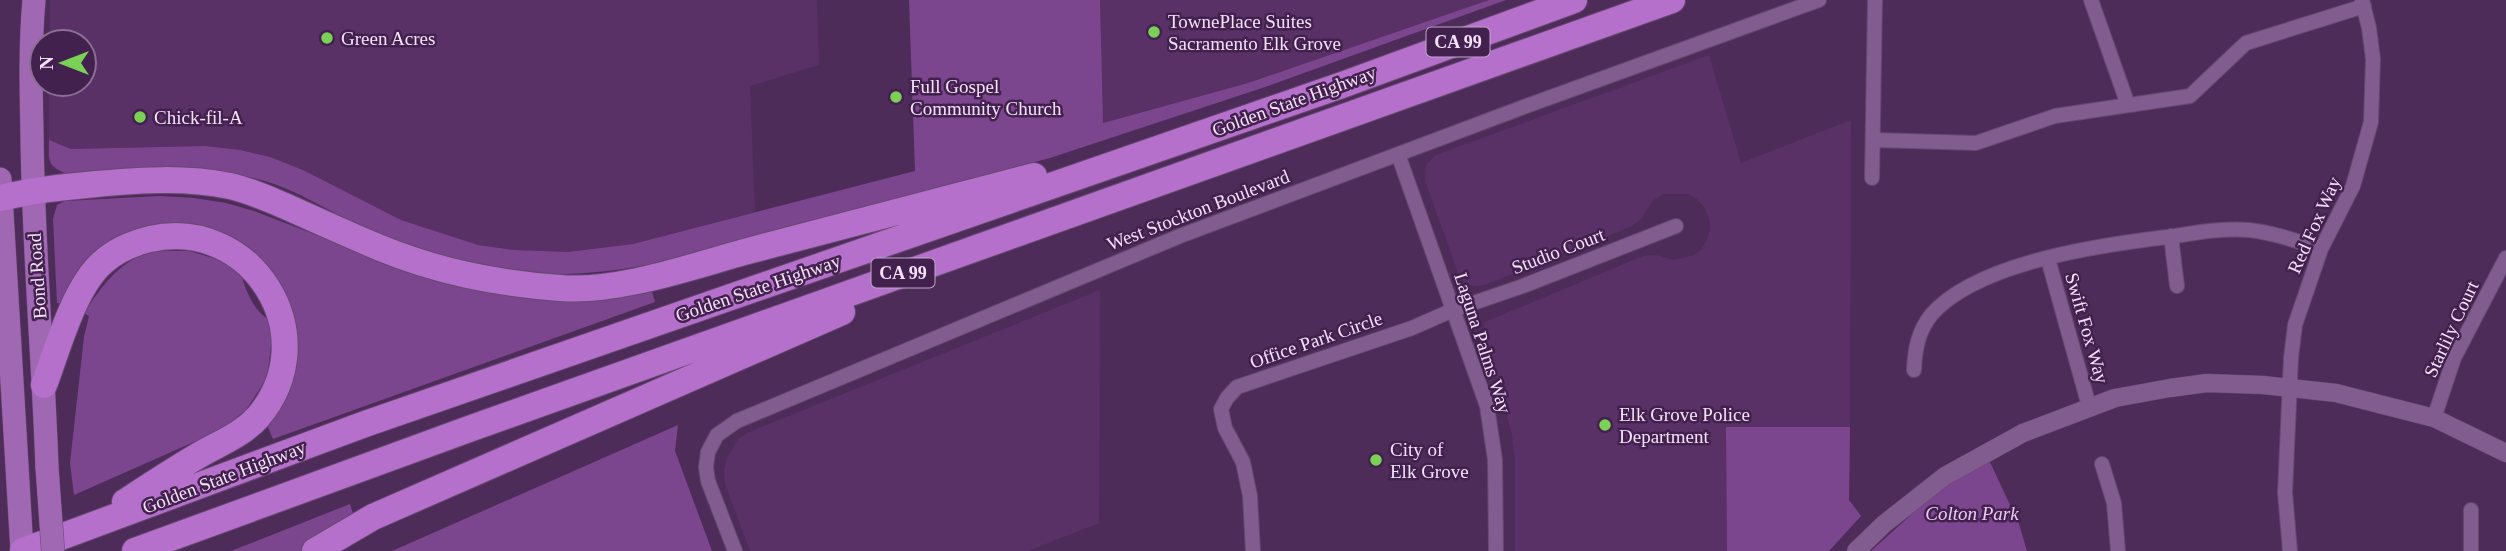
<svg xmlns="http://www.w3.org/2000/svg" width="2506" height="551" font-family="'Times New Roman',serif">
<rect width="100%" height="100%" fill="#4e2c5a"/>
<path fill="#593166" d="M 50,0 L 817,0 L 819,65 L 750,86 L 755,212 L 633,244 L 567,252 L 514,250 L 478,245 L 401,220 L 303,170 L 270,157 L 240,150 L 205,146 L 71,149 L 49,140 L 49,84 L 84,84 L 84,42 L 50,42 Z
M 1100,0 L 1489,0 L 1248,83 L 1102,123 Z
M 1709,55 L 1741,163 L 1851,120 L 1850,427 L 1726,427 L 1727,551 L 1515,551 L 1515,459 L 1512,435 L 1499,384 L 1483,340 L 1482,334 L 1485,322 L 1643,256 L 1656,255 L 1674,260 L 1694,255 L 1701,250 L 1707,240 L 1710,230 L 1709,218 L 1704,207 L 1697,199 L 1689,194 L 1664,194 L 1652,201 L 1642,218 L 1632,226 L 1485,285 L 1472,286 L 1460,278 L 1425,181 L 1426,165 L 1436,155 Z
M 1100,290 L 1099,523 L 1028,551 L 750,551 L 725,484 L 724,470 L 727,458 L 738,439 L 749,432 Z"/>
<path fill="#7c468e" d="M 909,0 L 1100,0 L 1103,123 L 1248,83 L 1489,0 L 1506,0 L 1265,87 L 1050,158 L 647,265 C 555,282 479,276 391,241 C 349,224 303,191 261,180 C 196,162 131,169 65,173 C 46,166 49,158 49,140 L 71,149 L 205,146 L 240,150 L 270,157 L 303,170 L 401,220 L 478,245 L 514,250 L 568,252 L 633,244 L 915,171 Z
M 159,196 L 194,198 L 226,203 L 254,211 L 397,266 L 650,285 L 655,302 L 273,439 L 267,425 C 273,416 281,407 286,398 C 312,341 288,261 228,236 C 212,230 177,229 158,226 L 65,304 L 57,303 L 53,219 L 57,205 L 65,201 Z
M 189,251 L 220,260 L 241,273 C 244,287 255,315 271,320 L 272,338 L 267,378 L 246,410 L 221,430 L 74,495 L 70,463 L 84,337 L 89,316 L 84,313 C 100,289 119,261 149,253 C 161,250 176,251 189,251 Z
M 678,425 L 675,451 L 712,551 L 392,551 Z
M 1726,427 L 1850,427 L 1849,500 L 1861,516 L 1829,551 L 1727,551 Z
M 1988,458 L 2019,524 L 2027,551 L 1871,551 L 1943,486 Z
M 350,504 L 355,520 L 303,551 L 231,551 Z"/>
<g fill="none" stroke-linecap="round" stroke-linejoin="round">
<defs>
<path id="minor" d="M 2091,0 L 2128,105
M 1874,140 L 1976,143 L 2055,116 L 2190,96 L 2246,43 L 2364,6
M 1398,154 L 1487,406 L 1495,460 L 1496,551
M 1872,178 L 1875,0
M 2171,236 L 2177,286
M 2048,259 L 2089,406
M 1914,370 C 1915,349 1918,332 1931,315 C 1978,261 2107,244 2175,236 C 2199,232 2224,228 2249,230 C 2274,233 2297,241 2321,249
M 2434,418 L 2454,358 L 2506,258
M 2102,464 L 2114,503 L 2118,551
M 2471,510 L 2471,551
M 735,551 L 708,481 L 706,467 L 708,452 L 717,435 L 737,421 L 1180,236 L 1529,105 L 1819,0
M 1253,551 L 1250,496 L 1243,462 L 1225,428 L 1221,409 L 1227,398 L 1237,387 L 1412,328 L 1453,310 L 1523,286 L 1676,226
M 2290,551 L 2285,493 L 2291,358 L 2295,325 L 2321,249 L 2353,186 L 2371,122 L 2373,59 L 2369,28 L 2362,0"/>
<path id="tertiary" d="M 1856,551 L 1884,524 L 1945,476 L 2023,433 L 2115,398 L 2170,388 L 2207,383 L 2263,385 L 2336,393 L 2434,418 L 2506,453"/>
<path id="primary" d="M 34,0 C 30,44 31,88 32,133 C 33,244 43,355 47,467
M 0,179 L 22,551"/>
<path id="motorway" d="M 1,198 C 33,190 64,187 96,184 C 141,180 186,177 230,186 C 249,190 268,199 285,206 C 316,220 347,234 378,247 C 438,272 496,283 560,288 C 616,293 690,267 744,252 C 841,226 938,201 1034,176
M 44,385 C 58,348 74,287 103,262 C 116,250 134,243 150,239 C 252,216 327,336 258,417 C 241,436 217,444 196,457 C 172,471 148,487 125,502
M 23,551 L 365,424 L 1342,85 L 1574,0
M 135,551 L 469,429 L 1672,0
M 315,551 L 373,517 L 842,312"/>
</defs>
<use href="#minor" stroke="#664870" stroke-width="16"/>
<use href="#tertiary" stroke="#664870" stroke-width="19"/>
<use href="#primary" stroke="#664870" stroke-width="24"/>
<use href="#motorway" stroke="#664870" stroke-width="28"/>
<use href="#minor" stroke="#815c8e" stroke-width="14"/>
<use href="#tertiary" stroke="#815c8e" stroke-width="18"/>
<use href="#primary" stroke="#a068b2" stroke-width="23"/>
<use href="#motorway" stroke="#b470ca" stroke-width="26"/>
<defs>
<path id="primary-bridge" d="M 47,467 L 53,551"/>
</defs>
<use href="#primary-bridge" stroke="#664870" stroke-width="24" stroke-linecap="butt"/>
<use href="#primary-bridge" stroke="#a068b2" stroke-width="23"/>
</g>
<g fill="#7bd156" stroke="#43214e" stroke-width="2.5">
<circle cx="1154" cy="32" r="7"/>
<circle cx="327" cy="38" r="7"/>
<circle cx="896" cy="97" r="7"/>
<circle cx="140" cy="117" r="7"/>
<circle cx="1605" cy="425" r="7"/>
<circle cx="1376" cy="460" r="7"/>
</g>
<g text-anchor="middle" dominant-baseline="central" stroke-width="5" stroke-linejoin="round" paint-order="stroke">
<g fill="#43214e" stroke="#c0a7c8" stroke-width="2">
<rect x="1426.5" y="27.5" width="63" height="29" rx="5"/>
<rect x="871.5" y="258.5" width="63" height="29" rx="5"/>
</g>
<g font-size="18" font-weight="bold" fill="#f6e1fd">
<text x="1458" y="42">CA 99</text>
<text x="903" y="273">CA 99</text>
</g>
<g font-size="19" fill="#f6e1fd" stroke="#43214e" text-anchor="start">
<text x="1168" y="21">TownePlace Suites<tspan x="1168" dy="22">Sacramento Elk Grove</tspan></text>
<text x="341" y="38">Green Acres</text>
<text x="910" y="86">Full Gospel<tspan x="910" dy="22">Community Church</tspan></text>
<text x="154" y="117">Chick-fil-A</text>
<text x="1619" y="414">Elk Grove Police<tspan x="1619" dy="22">Department</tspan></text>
<text x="1390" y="449">City of<tspan x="1390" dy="22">Elk Grove</tspan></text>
</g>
<g font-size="19" fill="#f6e1fd" stroke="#43214e">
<text transform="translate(1294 101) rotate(-20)">Golden State Highway</text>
<text transform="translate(1198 210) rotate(-21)">West Stockton Boulevard</text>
<text transform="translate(2314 225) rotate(-66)">Red Fox Way</text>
<text transform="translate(1558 251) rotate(-21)">Studio Court</text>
<text transform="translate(37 276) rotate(-94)">Bond Road</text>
<text transform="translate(758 288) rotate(-19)">Golden State Highway</text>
<text transform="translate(2087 328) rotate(74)">Swift Fox Way</text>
<text transform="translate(2451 329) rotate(-65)">Starlily Court</text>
<text transform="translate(1316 340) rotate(-19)">Office Park Circle</text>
<text transform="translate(1483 343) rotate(72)">Laguna Palms Way</text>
<text transform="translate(224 477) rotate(-21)">Golden State Highway</text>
</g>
<g font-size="19" font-style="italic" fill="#eacbf5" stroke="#43214e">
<text x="1972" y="513">Colton Park</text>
</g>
</g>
<g transform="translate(63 63) rotate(270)"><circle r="33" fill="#43214e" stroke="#8b6e94" stroke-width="2"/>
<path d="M0-5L12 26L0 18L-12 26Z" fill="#7bd156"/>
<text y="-10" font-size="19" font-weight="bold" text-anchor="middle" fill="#f6e1fd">N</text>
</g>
</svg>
